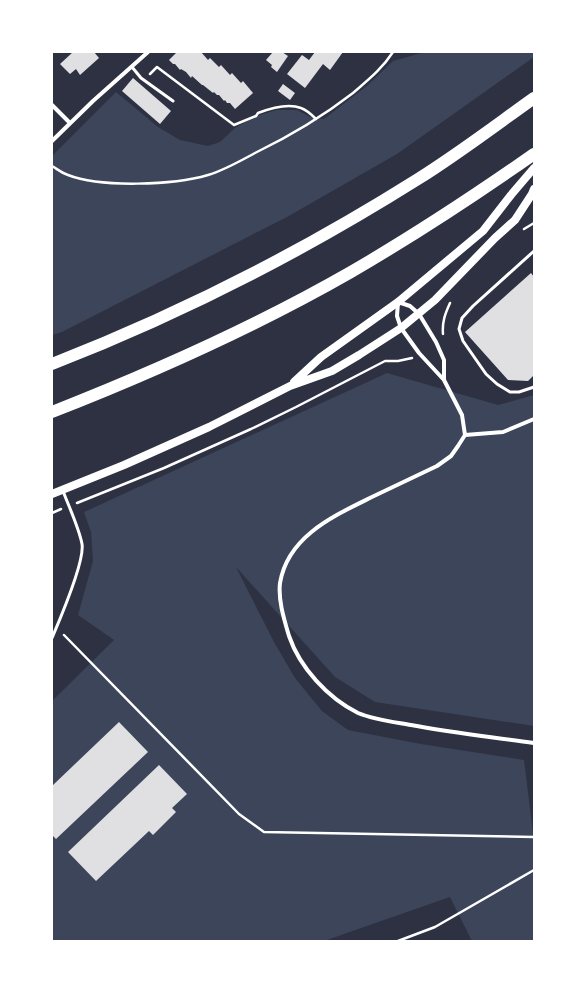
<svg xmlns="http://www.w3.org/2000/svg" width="586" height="993" font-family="'Archivo Narrow',sans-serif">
<rect width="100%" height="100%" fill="#2d3142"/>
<path fill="#3c4559" d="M 425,52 L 534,52 L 534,57 L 397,154 L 287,217 L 62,332 L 52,335 L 52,156 L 116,92 L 158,127 L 180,140 L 208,146 L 220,142 L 235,128 L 256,116 L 277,110 L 297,110 L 310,117 L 324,119 L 368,85 L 393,61 Z
M 387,373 L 498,405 L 534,395 L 534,726 L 375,702 L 335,677 L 236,567 L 274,642 L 295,678 L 322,711 L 348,730 L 421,744 L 524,760 L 534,841 L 534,941 L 472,941 L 450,897 L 324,941 L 52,941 L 52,701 L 114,640 L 78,615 L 93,561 L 91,532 L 84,512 Z"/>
<path fill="#e0e0e3" d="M 73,52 L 94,52 L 99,58 L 80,75 L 76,69 L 70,74 L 60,64 Z
M 177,52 L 201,52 L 208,60 L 210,58 L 219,67 L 221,65 L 230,75 L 232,73 L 241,83 L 243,81 L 253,93 L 235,109 L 230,103 L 227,103 L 225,100 L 224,101 L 219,95 L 217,95 L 214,92 L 213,93 L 203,85 L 202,85 L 192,76 L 191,78 L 186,72 L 181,69 L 180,70 L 175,64 L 173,64 L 169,60 Z
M 273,52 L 282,52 L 288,56 L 277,72 L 271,67 L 272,65 L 266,60 Z
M 315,52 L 343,52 L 330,70 L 323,64 L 305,88 L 287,74 L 302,55 L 309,60 Z
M 133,78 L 171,111 L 160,124 L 122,91 Z
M 283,84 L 295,93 L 290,100 L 278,91 Z
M 531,273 L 534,277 L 534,375 L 528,381 L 508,380 L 465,332 Z
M 119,722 L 148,752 L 56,839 L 52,835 L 52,786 Z
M 159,765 L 187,794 L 172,808 L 176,812 L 153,835 L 149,831 L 96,881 L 68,852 Z"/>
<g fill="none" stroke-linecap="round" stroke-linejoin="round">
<path stroke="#fff" stroke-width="2.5" d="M 150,74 L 157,67 L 234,125 L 256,116 L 258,113 C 271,108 288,103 301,108 C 307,110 312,115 316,119
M 52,166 C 57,169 62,173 68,175 C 101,188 174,185 208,175 C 225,170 240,161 255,153 C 290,136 322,117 353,93 C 368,80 382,69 393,52
M 524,229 L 534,223
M 443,334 C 442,322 445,314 450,303
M 77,503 L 164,468 L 251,429 L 296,407 L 385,361 L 398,361 L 412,358
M 52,513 L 61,509
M 64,635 L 239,814 L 264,832 L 534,837
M 398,941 L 435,927 L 534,870"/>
<path stroke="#fff" stroke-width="3" d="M 132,67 L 141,78 L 173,101
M 534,251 L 473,306 L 462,318 L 459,329 L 463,341 L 486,374 L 497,384 L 510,392 L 519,392 L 534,387
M 52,638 C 60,619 85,562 82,544 C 79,528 69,507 63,491"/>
<path stroke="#fff" stroke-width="4" d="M 52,105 L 70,123
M 52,141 L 93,101 L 148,52
M 444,380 L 444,360 L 436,342 L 419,314 L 410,306 L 398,302 L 397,316 L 401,328 L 419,353 L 444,380 L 462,415 L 465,435 L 458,446 L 451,456 L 437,466 C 416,476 395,486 374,496 C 336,515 288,535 280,583 C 278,600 284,619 289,636 C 300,668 328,698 358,713 C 375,720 394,722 411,725 C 452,733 493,737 534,743
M 465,435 L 503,432 L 534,419"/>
<path stroke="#fff" stroke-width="8" d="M 294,382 L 321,357 L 398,302 L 483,231 L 511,195 L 534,168
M 52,494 L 124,465 L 209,427 L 290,386 L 332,371 L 359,355 L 401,328 L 435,300 L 495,238 L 515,220 L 532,194 L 534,189"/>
<path stroke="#fff" stroke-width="12" d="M 52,364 C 180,314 302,252 418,179 C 458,154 496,125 534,98
M 52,412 C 154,372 255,327 351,272 C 413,236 474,196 534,154"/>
</g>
<rect width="586" height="993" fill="none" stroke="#ffffff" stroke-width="106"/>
</svg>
